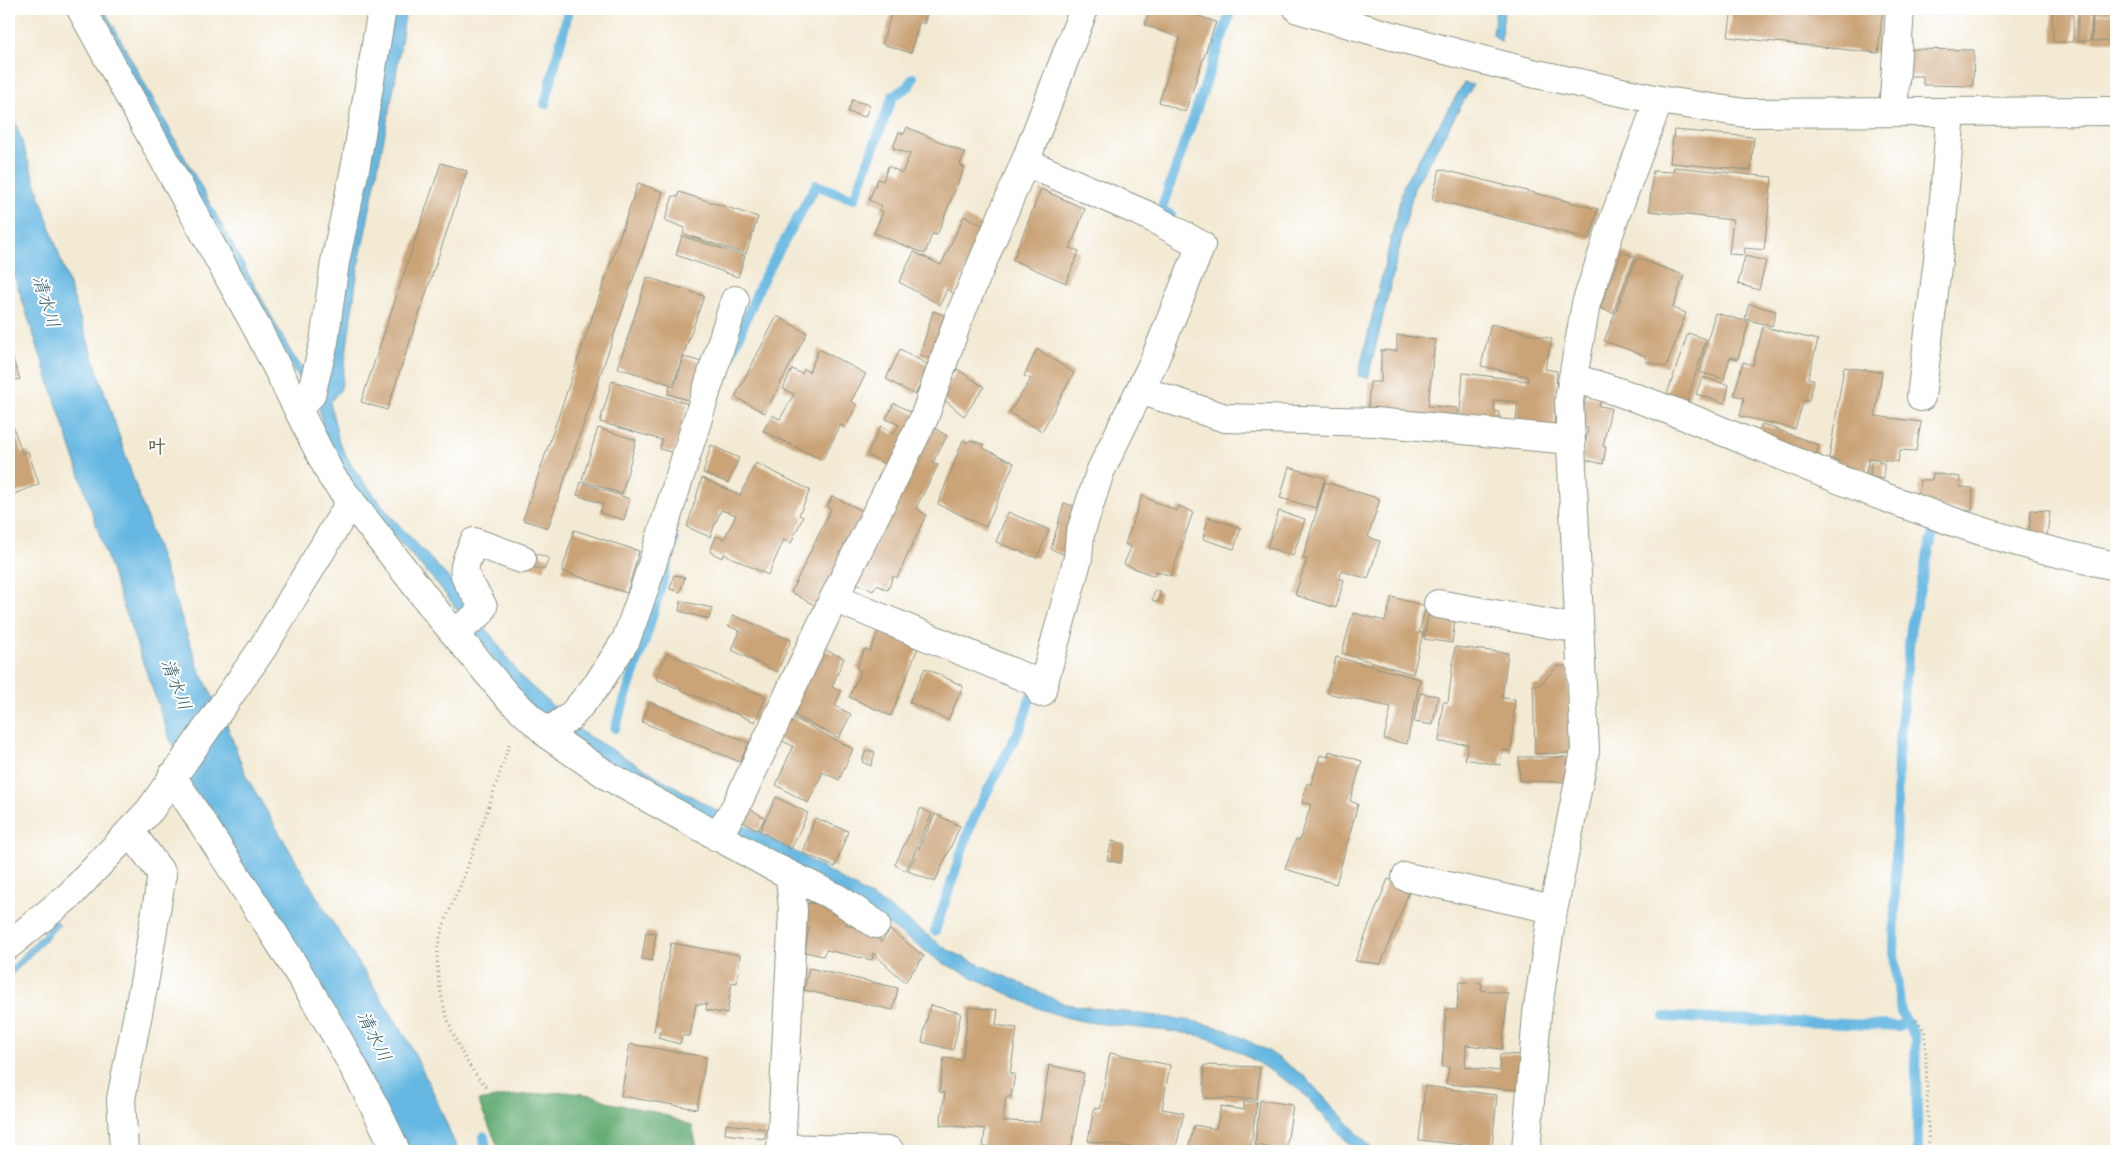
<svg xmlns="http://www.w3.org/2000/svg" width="2125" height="1160" font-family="Kalam,'Klee One',sans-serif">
<rect width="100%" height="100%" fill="#fff"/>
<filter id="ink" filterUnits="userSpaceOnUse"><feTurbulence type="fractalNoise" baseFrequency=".02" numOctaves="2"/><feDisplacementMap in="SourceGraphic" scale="10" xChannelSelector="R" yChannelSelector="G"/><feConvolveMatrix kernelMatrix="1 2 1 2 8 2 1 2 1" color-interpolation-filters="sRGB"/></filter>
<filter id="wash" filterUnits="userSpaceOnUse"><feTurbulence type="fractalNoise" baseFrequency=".0096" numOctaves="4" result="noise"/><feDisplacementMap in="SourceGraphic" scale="20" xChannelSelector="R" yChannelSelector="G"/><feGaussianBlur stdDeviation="1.12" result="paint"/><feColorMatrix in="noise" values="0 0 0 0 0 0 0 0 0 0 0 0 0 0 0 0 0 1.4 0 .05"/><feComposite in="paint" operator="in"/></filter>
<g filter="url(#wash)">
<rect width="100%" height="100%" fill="#f3ead4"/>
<path fill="#63ac73" stroke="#417454" d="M 565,1092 L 593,1095 L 611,1103 L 660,1113 L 692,1126 L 698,1151 L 500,1151 L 478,1101 L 507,1096 Z"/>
<path fill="#66b8e2" stroke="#427a8b" d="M 95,9 L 104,9 L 292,354 L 307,374 L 301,380 L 290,366 Z
M 392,9 L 406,9 L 395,82 L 358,269 L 341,389 L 330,402 L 339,442 L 353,468 L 390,515 L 456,586 L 521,677 L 583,733 L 712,808 L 801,855 L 890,908 L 948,950 L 1065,1004 L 1192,1021 L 1222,1028 L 1270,1052 L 1305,1077 L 1374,1151 L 1356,1151 L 1298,1088 L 1245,1055 L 1217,1041 L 1194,1034 L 1087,1022 L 1065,1017 L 1040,1009 L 941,962 L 858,904 L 565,737 L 521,696 L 441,588 L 347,484 L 325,441 L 318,401 Z
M 1496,9 L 1504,9 L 1501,42 L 1493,34 Z
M 1464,83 L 1473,85 L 1414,188 L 1368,378 L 1358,376 L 1404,184 Z
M 9,103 L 131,472 L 199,669 L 227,725 L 246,776 L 323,907 L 407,1039 L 434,1094 L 458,1151 L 404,1151 L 192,786 L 170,739 L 119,594 L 9,260 Z
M 55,920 L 60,924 L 9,978 L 9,970 Z"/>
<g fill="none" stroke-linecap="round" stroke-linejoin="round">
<path stroke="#66b8e2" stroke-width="10" d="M 545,104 L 569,9
M 1171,215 L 1161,210 L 1229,17
M 730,357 L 762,281 L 816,185 L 854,199 L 893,96 L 909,86 L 913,78
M 615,728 L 648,631 L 674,540
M 935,931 L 972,821 L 1021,726 L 1032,693
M 1665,1017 L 1899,1026 L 1906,1021
M 484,1137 L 486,1151
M 1918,1151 L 1915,1037 L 1901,1012 L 1894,954 L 1898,756 L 1911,627 L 1933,532"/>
</g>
<g id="blocks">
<path fill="#caa377" d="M 881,9 L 928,9 L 924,24 L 919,22 L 911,53 L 882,44 L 892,12 Z
M 1150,9 L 1179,9 L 1216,22 L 1185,112 L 1159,102 L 1180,38 L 1145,25 Z
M 1732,9 L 1883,9 L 1878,53 L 1728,37 Z
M 2052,9 L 2073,9 L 2073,42 L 2053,42 Z
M 2078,9 L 2116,9 L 2116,13 L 2092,13 L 2091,41 L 2078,41 Z
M 2093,14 L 2116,14 L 2116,41 L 2092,41 Z
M 1908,49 L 1974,50 L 1973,86 L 1923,85 L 1923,76 L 1907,76 Z
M 852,100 L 870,105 L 865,117 L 848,112 Z
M 907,127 L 965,153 L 960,164 L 964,168 L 937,235 L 932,234 L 925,254 L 874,233 L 883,212 L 879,210 L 882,206 L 869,200 L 878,179 L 883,181 L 888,166 L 902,173 L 910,154 L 893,148 L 899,132 L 904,134 Z
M 1674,130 L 1754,137 L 1751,170 L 1670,163 Z
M 441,163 L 467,171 L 387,410 L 361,402 Z
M 1674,167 L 1772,177 L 1764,250 L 1745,248 L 1744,255 L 1729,254 L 1733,220 L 1649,211 L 1653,171 L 1673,172 Z
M 1440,169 L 1598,209 L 1590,239 L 1432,199 Z
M 638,183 L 663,192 L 548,528 L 523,520 Z
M 1041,189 L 1085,209 L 1070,248 L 1079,251 L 1066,283 L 1013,260 Z
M 679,192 L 758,217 L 746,254 L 683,234 L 685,228 L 665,220 L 673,196 L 678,197 Z
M 964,216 L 986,227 L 954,294 L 947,289 L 940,305 L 899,282 L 914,252 L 941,265 Z
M 682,236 L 745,256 L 738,277 L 676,255 Z
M 1622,252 L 1635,257 L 1613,313 L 1600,308 Z
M 1745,256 L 1766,261 L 1759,290 L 1738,284 Z
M 1637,258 L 1684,275 L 1673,308 L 1686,313 L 1666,367 L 1645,361 L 1646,356 L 1604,341 Z
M 647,277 L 704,296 L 673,385 L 618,368 Z
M 1749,304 L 1776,311 L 1772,326 L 1745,319 Z
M 933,311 L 944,315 L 930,358 L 920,355 Z
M 1715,313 L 1749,322 L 1738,359 L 1730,357 L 1724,379 L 1699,372 Z
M 777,316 L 807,333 L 765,413 L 735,397 Z
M 1491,324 L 1552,339 L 1545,369 L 1557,371 L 1554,432 L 1515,429 L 1518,402 L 1494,400 L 1494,411 L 1499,412 L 1499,427 L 1459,424 L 1463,373 L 1528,381 L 1527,376 L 1481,366 Z
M 1763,327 L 1818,340 L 1808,378 L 1814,380 L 1809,401 L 1804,400 L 1795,429 L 1740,416 L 1744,398 L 1734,395 L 1743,362 L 1753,365 Z
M 1688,333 L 1706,339 L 1686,406 L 1665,400 Z
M 1397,335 L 1435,340 L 1428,406 L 1457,408 L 1457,422 L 1375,416 L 1375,408 L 1368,408 L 1370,382 L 1381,382 L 1381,350 L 1397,351 Z
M 9,348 L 20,379 L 9,382 Z
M 819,349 L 866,374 L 851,401 L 857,405 L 845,428 L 841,425 L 822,460 L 763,431 L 772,415 L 780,419 L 794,394 L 783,389 L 792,369 L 802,374 L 804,369 L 809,372 Z
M 900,349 L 930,366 L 915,395 L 886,379 Z
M 1037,349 L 1074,373 L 1042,431 L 1009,413 L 1031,379 L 1024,376 Z
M 684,357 L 705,363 L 691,401 L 668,394 L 670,385 L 674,387 Z
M 1844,367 L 1882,372 L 1875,416 L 1921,422 L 1916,451 L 1900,450 L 1898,462 L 1869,458 L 1865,477 L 1839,472 L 1839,461 L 1829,458 Z
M 957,369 L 984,387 L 964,416 L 942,398 Z
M 1702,377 L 1729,385 L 1725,403 L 1696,394 Z
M 612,381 L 688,404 L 674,453 L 660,449 L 662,440 L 600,422 Z
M 1586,396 L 1601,399 L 1599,406 L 1611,408 L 1603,446 L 1606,447 L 1603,464 L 1583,459 L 1588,428 L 1581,426 Z
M 894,403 L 916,415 L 891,467 L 867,455 L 881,426 L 893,434 L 899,425 L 886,419 Z
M 1762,424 L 1819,445 L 1814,462 L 1755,439 Z
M 13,426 L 22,453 L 28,451 L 39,484 L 9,496 L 9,427 Z
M 933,427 L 947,436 L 933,462 L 938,465 L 916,508 L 926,515 L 897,578 L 893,576 L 888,590 L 877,585 L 873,591 L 856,583 Z
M 598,428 L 636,440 L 622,494 L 582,480 Z
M 963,440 L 968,443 L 970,440 L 984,445 L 983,448 L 1014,463 L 986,527 L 938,504 Z
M 711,445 L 739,458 L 728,483 L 703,473 Z
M 1871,462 L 1884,463 L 1884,479 L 1870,477 Z
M 756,463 L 810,490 L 799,515 L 803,517 L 791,543 L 784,540 L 768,575 L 724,554 L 722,558 L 710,552 L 716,536 L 724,539 L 736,515 L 721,510 L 710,537 L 687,527 L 702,478 L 740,495 Z
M 1289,467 L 1325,478 L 1316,508 L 1280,498 Z
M 1933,473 L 1960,477 L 1959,487 L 1973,488 L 1972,511 L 1918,504 L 1920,480 L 1932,480 Z
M 581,482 L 630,499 L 624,520 L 600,513 L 603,504 L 577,495 Z
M 1325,482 L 1380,499 L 1368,537 L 1380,541 L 1368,579 L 1342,571 L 1339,578 L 1344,580 L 1336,608 L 1295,595 L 1307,559 L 1303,558 Z
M 832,496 L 865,512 L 819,608 L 791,592 L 831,509 L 827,507 Z
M 1142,496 L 1177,511 L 1179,506 L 1193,512 L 1171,576 L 1156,571 L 1154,576 L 1124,564 L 1131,547 L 1125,544 Z
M 1064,503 L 1080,508 L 1065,555 L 1051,549 Z
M 2031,510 L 2050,511 L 2047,536 L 2029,534 Z
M 1279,511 L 1305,519 L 1293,556 L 1267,547 Z
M 1008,512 L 1049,530 L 1037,558 L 996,542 Z
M 1208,517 L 1241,528 L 1234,549 L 1203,539 Z
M 574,530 L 639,551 L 627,593 L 562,571 Z
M 531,552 L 549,558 L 544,570 L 526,565 Z
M 674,575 L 685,577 L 680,592 L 670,589 Z
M 1155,590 L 1161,592 L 1158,602 L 1152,600 Z
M 1392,597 L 1426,606 L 1419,633 L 1423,633 L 1413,674 L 1342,653 L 1353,613 L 1385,621 Z
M 681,601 L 712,608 L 709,619 L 679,611 Z
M 733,615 L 791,640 L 777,672 L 732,650 L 740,631 L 728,626 Z
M 1428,615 L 1455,619 L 1452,643 L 1424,639 Z
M 881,626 L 919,645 L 891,716 L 849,697 L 861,671 L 856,669 L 865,649 L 870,651 Z
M 1455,647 L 1508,653 L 1502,698 L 1515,699 L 1511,751 L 1502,750 L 1500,765 L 1465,759 L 1468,744 L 1439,742 L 1443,702 L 1448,702 Z
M 820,648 L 844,658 L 832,687 L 841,691 L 835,706 L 851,714 L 839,738 L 790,713 Z
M 667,653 L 766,697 L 755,722 L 656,679 Z
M 1336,657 L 1420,679 L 1407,744 L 1384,739 L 1391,707 L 1327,693 Z
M 1558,666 L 1568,666 L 1572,753 L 1535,754 L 1533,685 L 1539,685 Z
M 925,668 L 963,686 L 948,720 L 909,702 Z
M 1420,693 L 1438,696 L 1433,725 L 1414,722 Z
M 650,702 L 749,743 L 740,762 L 642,722 Z
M 790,716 L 853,749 L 839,780 L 823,772 L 808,803 L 776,785 L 793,746 L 778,739 Z
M 866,750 L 875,752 L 871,766 L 862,762 Z
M 1329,751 L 1362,761 L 1350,801 L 1358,804 L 1336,884 L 1285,869 L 1296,839 L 1300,840 L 1311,804 L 1302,803 L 1307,783 L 1311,785 L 1320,755 L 1328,757 Z
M 1519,757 L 1567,757 L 1567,782 L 1520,781 Z
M 776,797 L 808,813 L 791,849 L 760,831 Z
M 749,808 L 765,818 L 758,830 L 741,821 Z
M 921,808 L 932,814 L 906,871 L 895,865 Z
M 935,814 L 960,826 L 935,882 L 908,871 Z
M 815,818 L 848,831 L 835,867 L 803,853 Z
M 1112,841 L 1125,844 L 1121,863 L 1107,860 Z
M 1388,879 L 1411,887 L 1381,964 L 1355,961 Z
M 808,903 L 828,905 L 832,908 L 832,914 L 847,916 L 846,925 L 873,931 L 881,942 L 890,930 L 924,956 L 905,982 L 873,953 L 872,960 L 826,950 L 823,956 L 805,952 L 809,928 L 804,927 Z
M 646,932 L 656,933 L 652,961 L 642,959 Z
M 671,943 L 740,955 L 737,983 L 732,982 L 727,1014 L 706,1010 L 707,1004 L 696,1004 L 690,1036 L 682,1036 L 680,1044 L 658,1038 L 660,1032 L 654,1031 Z
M 809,968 L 898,988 L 893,1010 L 804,990 Z
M 1459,982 L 1482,983 L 1481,990 L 1508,993 L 1502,1049 L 1466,1045 L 1465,1067 L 1499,1071 L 1500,1054 L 1520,1055 L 1518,1090 L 1446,1084 L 1449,1067 L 1442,1067 L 1446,1009 L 1457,1010 Z
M 930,1005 L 961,1013 L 953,1050 L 922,1042 Z
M 969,1007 L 998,1010 L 996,1025 L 1017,1028 L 1010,1074 L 1015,1074 L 1011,1097 L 1006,1097 L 1003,1121 L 1040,1122 L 1049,1065 L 1084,1073 L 1071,1150 L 983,1147 L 985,1129 L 940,1125 L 945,1093 L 939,1092 L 944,1058 L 962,1060 Z
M 630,1044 L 706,1057 L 697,1109 L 621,1096 Z
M 1110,1053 L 1170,1065 L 1162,1109 L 1184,1113 L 1175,1151 L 1132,1151 L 1130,1147 L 1088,1141 L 1094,1108 L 1100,1109 Z
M 1204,1065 L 1260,1067 L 1257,1099 L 1204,1098 Z
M 1425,1086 L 1497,1095 L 1492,1148 L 1419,1140 Z
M 1260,1100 L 1293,1105 L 1286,1150 L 1255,1145 Z
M 1244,1101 L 1257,1102 L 1250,1151 L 1188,1151 L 1194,1125 L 1216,1129 L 1221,1106 L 1244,1110 Z
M 726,1124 L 766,1129 L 765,1139 L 725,1134 Z
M 715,1148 L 750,1150 L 750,1151 L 715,1151 Z"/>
</g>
</g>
<g filter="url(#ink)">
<use href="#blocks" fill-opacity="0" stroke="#899484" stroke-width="1"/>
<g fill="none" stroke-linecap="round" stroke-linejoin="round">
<defs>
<path id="minor" d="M 81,9 L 258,330 L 332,477 L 439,615 L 507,696 L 552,738 L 608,776 L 770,865 L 837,898 L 876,924
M 1893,112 L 1900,9
M 1025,162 L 1149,216 L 1201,245 L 1154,361 L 1100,472 L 1080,534 L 1078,558 L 1041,693
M 1573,378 C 1692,411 1803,470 1920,510 C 1983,533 2050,553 2116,566
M 1140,390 L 1225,418 L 1375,422 L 1571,440
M 1921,397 L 1941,235 L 1951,112
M 298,408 L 311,395 L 324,342 L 335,262 L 356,164 L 382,9
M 834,598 L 1043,685
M 1438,604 L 1579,629
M 455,633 L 480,613 L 483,607 C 466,573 456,581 474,542 L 522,559
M 546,733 L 571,716 L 597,685 L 626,640 L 645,587 L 735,300
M 172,776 C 250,899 335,1018 396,1151
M 717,837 L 736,806 L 834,598 L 924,418 L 958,320 L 1025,162 L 1084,9
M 1406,877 L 1553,909
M 9,945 L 70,895 L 150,810 L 262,649 L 351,501
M 781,1148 L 890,1151
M 124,1151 L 121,1099 L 145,978 L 162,874 L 130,831
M 781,1151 L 793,910 L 790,876
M 1526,1151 L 1537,1014 L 1551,921 L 1585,751 L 1569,400 L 1586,304 L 1615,216 L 1659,100"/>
<path id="tertiary" d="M 1298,9 L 1381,33 L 1532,73 L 1659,100 L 1745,113 L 2116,111"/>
</defs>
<use href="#minor" stroke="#899484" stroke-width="30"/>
<use href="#tertiary" stroke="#899484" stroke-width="30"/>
<path stroke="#899484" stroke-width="3" stroke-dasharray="1 4" stroke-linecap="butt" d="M 1916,1020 L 1925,1031 L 1929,1151
M 486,1086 C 455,1056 433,990 438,947 C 441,926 455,899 463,879 C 480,833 495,788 510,742"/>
<use href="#minor" stroke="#fff" stroke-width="28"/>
<use href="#tertiary" stroke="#fff" stroke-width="28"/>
</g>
</g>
<g text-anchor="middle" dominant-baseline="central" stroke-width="4" stroke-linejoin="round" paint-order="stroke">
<g font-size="18" font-style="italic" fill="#346268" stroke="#fff">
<text transform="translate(45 302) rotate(73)">清水川</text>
<text transform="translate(175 685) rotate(69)">清水川</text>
<text transform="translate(373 1037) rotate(64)">清水川</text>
</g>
<g font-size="19" font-weight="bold" fill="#5b614b" stroke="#fff">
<text x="157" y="448">叶</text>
</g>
</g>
<rect width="2125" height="1160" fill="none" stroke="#fff" stroke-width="30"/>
</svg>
